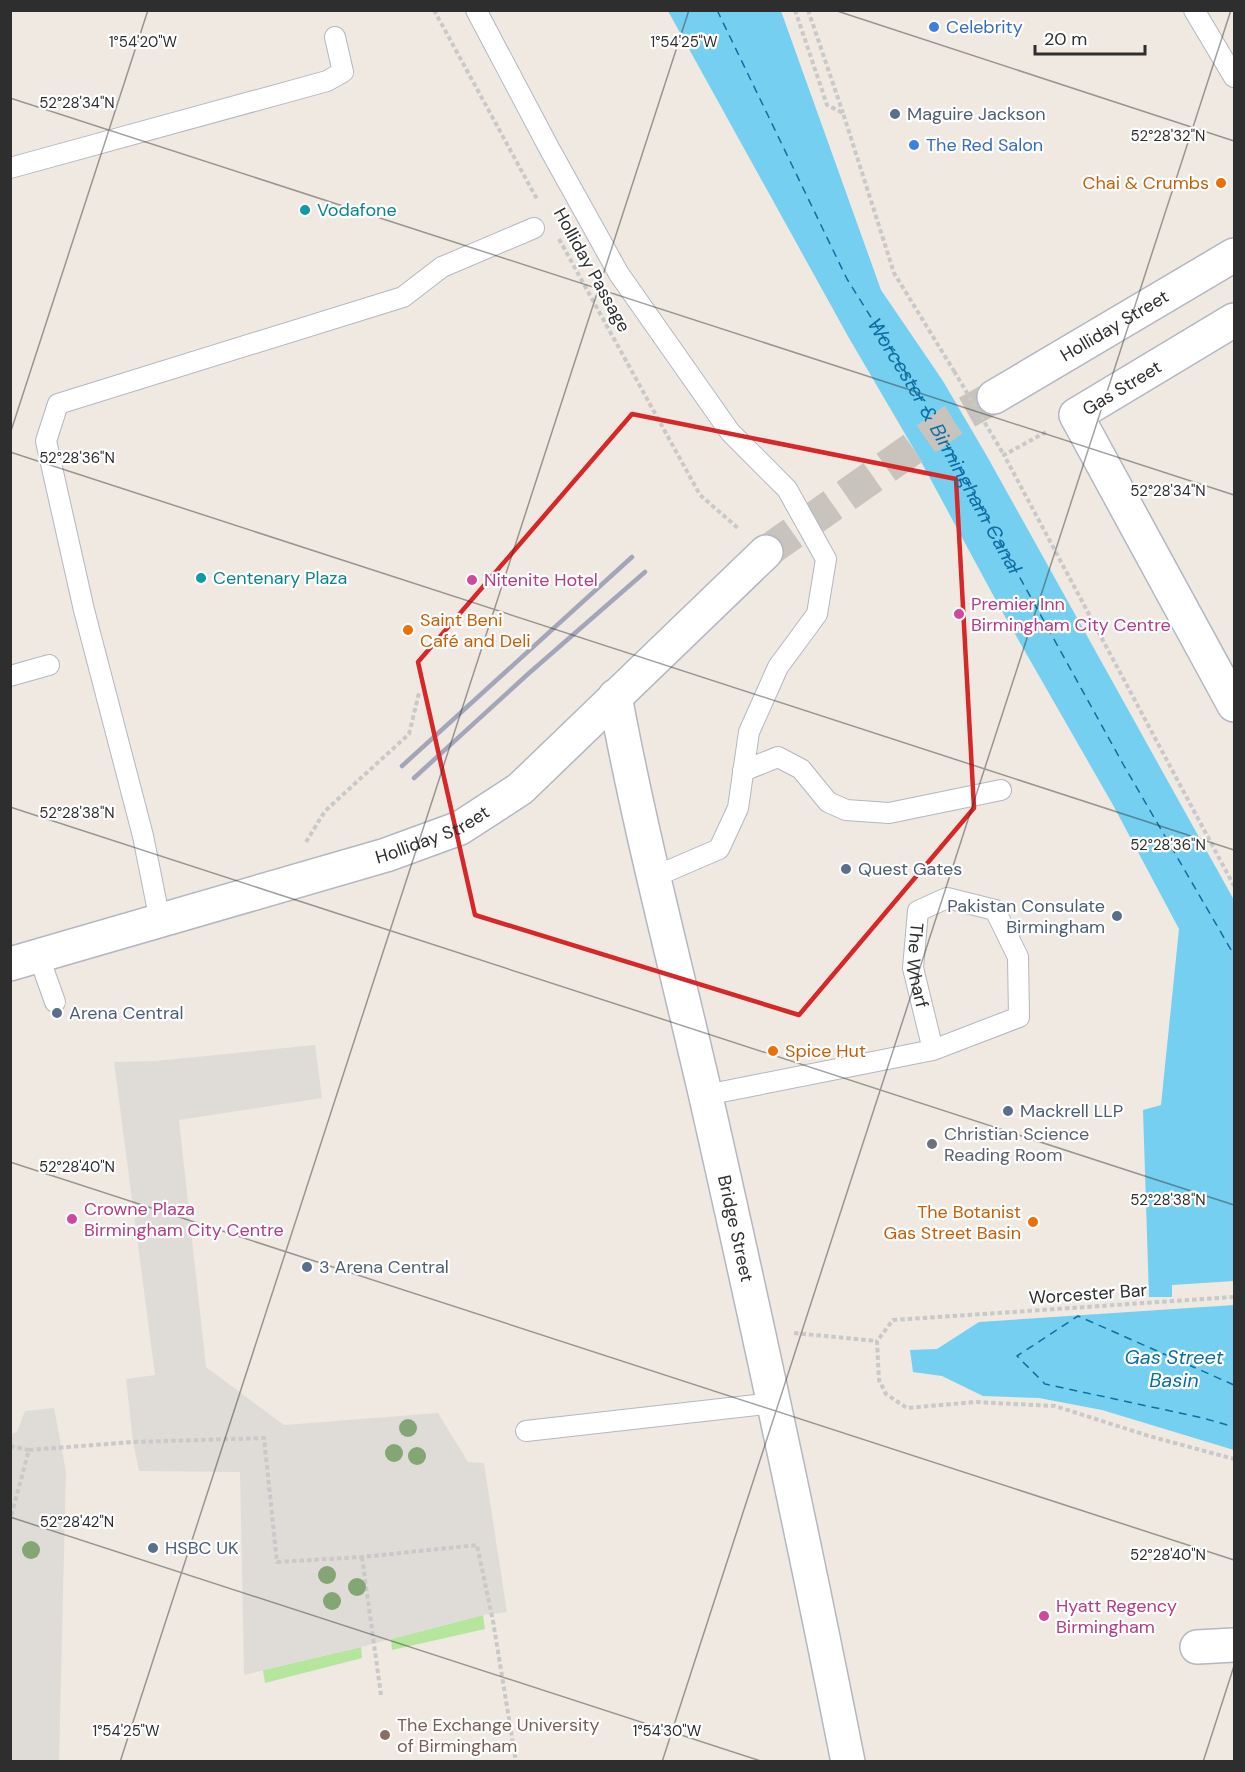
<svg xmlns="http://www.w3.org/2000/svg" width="1245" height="1772" font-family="'DM Sans',sans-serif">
<rect width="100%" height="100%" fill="#efe9e1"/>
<path fill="#b6e59e" d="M 483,1615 L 485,1629 L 392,1650 L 391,1639 Z
M 361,1647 L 362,1658 L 265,1683 L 263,1670 Z"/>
<path fill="#dfdcd8" d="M 315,1045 L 322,1098 L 179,1120 L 206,1367 L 284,1425 L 438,1413 L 468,1462 L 484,1463 L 507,1612 L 483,1615 L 361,1647 L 244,1675 L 240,1472 L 139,1471 L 133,1442 L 126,1379 L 155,1375 L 114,1062 L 155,1061 Z
M 54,1408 L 66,1471 L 59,1761 L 11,1761 L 11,1434 L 17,1432 L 25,1411 Z"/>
<path fill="#75cff0" d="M 668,11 L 781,11 L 881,290 L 943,381 L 988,458 L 1234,900 L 1234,1281 L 1172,1285 L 1172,1297 L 1149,1297 L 1143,1110 L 1161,1105 L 1179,929 L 1113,805 L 999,606 L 918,456 L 849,338 Z
M 1234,1305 L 1234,1450 L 1102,1410 L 1039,1398 L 983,1396 L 942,1376 L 913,1372 L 910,1350 L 937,1349 L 979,1322 Z"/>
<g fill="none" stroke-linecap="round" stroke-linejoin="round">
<g stroke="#0d6fa3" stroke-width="1.5" stroke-dasharray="8 6" stroke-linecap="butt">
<path id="s1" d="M 717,10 L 847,279 L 911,381 L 1123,764 L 1234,955"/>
<path d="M 1234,1385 L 1078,1316 L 1017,1356 L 1045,1384 L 1203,1418 L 1234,1427"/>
</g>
<path stroke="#c8c4bd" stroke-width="33" stroke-dasharray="33 16" stroke-linecap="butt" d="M 766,552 L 953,420 L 994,397"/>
<defs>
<g id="lane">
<path d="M 476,10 L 549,148 L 619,274 L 730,432 L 787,489 L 826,559 L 817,614 L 778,667 L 749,732 L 738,808 L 719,849 L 654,877"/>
<path d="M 1194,10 L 1234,77"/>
<path d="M 10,168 L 327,81 L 343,72 L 335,37"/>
<path d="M 10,676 L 49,665"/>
<path d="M 743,771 L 778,757 L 801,769 L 828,802 L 846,810 L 889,813 L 1001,790"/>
<path d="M 160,921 L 143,836 L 84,610 L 46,441 L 58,404 L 403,297 L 442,267 L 534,228"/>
<path d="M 39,957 L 55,1002"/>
<path id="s2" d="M 706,1095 L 933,1050 L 1019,1017 L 1018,957 L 995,910 L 947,898 L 918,911 L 913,968 L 933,1050"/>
<path d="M 526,1431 L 774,1403"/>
</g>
<g id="street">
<path d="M 1234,320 L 1076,415 L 1234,705"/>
<path id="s3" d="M 994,397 L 1234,255"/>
<path id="s4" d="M 615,696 C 640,831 675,963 706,1097 C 756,1318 804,1539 848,1762"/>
<path id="s5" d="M 10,964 L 386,855 L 460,828 L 520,789 L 766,552"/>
<path d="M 1197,1647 L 1234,1645"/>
</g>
</defs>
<use href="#lane" stroke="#b4b7c1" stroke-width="22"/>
<use href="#street" stroke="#b4b7c1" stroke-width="36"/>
<path stroke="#c9c9c9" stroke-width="4" stroke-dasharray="4.5 3" stroke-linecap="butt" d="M 434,10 L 538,201
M 795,10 L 827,105 L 843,113 L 894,273 L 954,371
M 559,239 L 700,495 L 739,529
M 1046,432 L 1004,455 L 1234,886
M 306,842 L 325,811 L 409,734 L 419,693
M 1234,1297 L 893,1320 L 877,1341 L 879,1380 L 886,1394 L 907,1408 L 975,1402 L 1055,1406 L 1149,1436 L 1234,1459
M 794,1333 L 877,1341
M 10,1446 L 29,1450 L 10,1520
M 29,1450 L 133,1442 L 264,1438 L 277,1562 L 362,1557 L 477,1545 L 493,1621 L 516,1762
M 362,1557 L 381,1695"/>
<use href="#lane" stroke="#fff" stroke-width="20"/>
<use href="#street" stroke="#fff" stroke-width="33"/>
<path stroke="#a3a6b8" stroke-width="4.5" d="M 402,766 L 632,557
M 414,778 L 528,674 L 645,572"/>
<path stroke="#c9c9c9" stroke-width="4" stroke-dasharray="4.5 3" stroke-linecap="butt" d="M 808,10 L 843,113
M 954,371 L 1004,455"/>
</g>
<g fill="#84a574">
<circle cx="408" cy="1428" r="9"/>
<circle cx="394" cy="1453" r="9"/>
<circle cx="417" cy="1456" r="9"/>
<circle cx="31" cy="1550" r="9"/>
<circle cx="327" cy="1575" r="9"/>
<circle cx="357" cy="1587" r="9"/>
<circle cx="332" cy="1601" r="9"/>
</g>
<path fill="none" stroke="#d62828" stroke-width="4.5" stroke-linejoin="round" d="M 632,414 L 956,479 L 974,808 L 799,1015 L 475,915 L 418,662 Z"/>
<path fill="none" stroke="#2e2e2e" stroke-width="1.5" stroke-opacity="0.45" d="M 834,10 L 1234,141M 10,98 L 1234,495M 10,434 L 148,10M 10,452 L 1234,850M 10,807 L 1234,1205M 10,1162 L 1234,1560M 10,1517 L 764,1762M 120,1762 L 689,10M 662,1762 L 1231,10M 1203,1762 L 1234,1666"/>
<g fill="#3f7fe0" stroke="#fff" stroke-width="2">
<circle cx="934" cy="27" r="6"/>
<circle cx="914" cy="145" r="6"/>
</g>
<g fill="#5c6f8a" stroke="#fff" stroke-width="2">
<circle cx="895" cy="114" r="6"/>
<circle cx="846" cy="869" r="6"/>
<circle cx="1117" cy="916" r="6"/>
<circle cx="57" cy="1013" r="6"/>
<circle cx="1008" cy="1111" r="6"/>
<circle cx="307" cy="1267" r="6"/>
<circle cx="153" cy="1548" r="6"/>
</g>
<g fill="#e8710a" stroke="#fff" stroke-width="2">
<circle cx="1221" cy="183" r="6"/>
<circle cx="408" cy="630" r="6"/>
<circle cx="773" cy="1051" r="6"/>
<circle cx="1033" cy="1222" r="6"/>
</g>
<g fill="#0f9aa8" stroke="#fff" stroke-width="2">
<circle cx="305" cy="210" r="6"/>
<circle cx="201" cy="578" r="6"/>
</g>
<g fill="#d1479c" stroke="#fff" stroke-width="2">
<circle cx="472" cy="580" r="6"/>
<circle cx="959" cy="614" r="6"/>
<circle cx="72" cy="1219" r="6"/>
<circle cx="1044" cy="1616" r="6"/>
</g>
<circle fill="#6b7280" stroke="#fff" stroke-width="2" cx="932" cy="1144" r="6"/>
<circle fill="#8d6e63" stroke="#fff" stroke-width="2" cx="385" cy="1735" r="6"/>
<g text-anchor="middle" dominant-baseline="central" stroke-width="4.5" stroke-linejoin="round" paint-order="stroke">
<g font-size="18" fill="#366cbe" stroke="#fff" text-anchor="start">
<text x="946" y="27">Celebrity</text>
<text x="926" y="145">The Red Salon</text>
</g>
<g font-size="18" fill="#4e5e75" stroke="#fff" text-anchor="start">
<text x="907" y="114">Maguire Jackson</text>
<text x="858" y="869">Quest Gates</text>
<text x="1105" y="906" text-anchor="end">Pakistan Consulate<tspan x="1105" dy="21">Birmingham</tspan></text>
<text x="69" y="1013">Arena Central</text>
<text x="1020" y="1111">Mackrell LLP</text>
<text x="319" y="1267">3 Arena Central</text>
<text x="165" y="1548">HSBC UK</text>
</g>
<g font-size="18" fill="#c56008" stroke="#fff" text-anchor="end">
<text x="1209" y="183">Chai &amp; Crumbs</text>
<text x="420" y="620" text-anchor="start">Saint Beni<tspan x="420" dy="21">Café and Deli</tspan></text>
<text x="785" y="1051" text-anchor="start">Spice Hut</text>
<text x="1021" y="1212">The Botanist<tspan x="1021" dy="21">Gas Street Basin</tspan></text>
</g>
<g font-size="18" fill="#0d838f" stroke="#fff" text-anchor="start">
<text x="317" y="210">Vodafone</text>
<text x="213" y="578">Centenary Plaza</text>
</g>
<g font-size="18" fill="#2e2e2e" stroke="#fff">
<text transform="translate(592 270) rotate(61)">Holliday Passage</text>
<text stroke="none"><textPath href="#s3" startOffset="140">Holliday Street</textPath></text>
<text transform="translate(1122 388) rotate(-31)">Gas Street</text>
<text stroke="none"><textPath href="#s5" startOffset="442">Holliday Street</textPath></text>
<text stroke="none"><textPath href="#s2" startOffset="572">The Wharf</textPath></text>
<text stroke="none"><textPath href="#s4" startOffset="546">Bridge Street</textPath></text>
<text transform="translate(1088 1294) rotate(-4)">Worcester Bar</text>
</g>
<g font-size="18" fill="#b23c85" stroke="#fff" text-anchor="start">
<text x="484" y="580">Nitenite Hotel</text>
<text x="971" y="604">Premier Inn<tspan x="971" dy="21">Birmingham City Centre</tspan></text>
<text x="84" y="1209">Crowne Plaza<tspan x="84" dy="21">Birmingham City Centre</tspan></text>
<text x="1056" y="1606">Hyatt Regency<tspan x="1056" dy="21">Birmingham</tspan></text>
</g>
<g font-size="18" fill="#5b616d" stroke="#fff" text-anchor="start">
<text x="944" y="1134">Christian Science<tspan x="944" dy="21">Reading Room</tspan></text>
</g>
<g font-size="18" fill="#785e54" stroke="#fff" text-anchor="start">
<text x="397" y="1725">The Exchange University<tspan x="397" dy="21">of Birmingham</tspan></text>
</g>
<g font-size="20" font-style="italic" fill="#0d6fa3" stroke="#fff">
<text stroke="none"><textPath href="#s1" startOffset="492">Worcester &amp; Birmingham Canal</textPath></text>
<text x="1174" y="1357">Gas Street<tspan x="1174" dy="23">Basin</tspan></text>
</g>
</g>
<g font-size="15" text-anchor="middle" fill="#2e2e2e" stroke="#fff" stroke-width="4.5" stroke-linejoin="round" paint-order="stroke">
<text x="143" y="47">1°54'20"W</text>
<text x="684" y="47">1°54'25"W</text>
<text x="77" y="108">52°28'34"N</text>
<text x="1168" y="141">52°28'32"N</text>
<text x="77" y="463">52°28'36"N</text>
<text x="1168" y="496">52°28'34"N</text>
<text x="77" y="818">52°28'38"N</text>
<text x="1168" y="850">52°28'36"N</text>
<text x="77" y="1172">52°28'40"N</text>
<text x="1168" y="1205">52°28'38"N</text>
<text x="77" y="1527">52°28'42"N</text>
<text x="1168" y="1560">52°28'40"N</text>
<text x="126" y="1736">1°54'25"W</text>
<text x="667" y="1736">1°54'30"W</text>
</g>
<rect width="1245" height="1772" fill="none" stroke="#2e2e2e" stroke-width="24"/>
<path d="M1035 45v9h110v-9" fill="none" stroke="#2e2e2e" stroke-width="3"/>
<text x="1044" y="45" font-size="18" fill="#2e2e2e" stroke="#ffffff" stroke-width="4.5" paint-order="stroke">20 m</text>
</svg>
